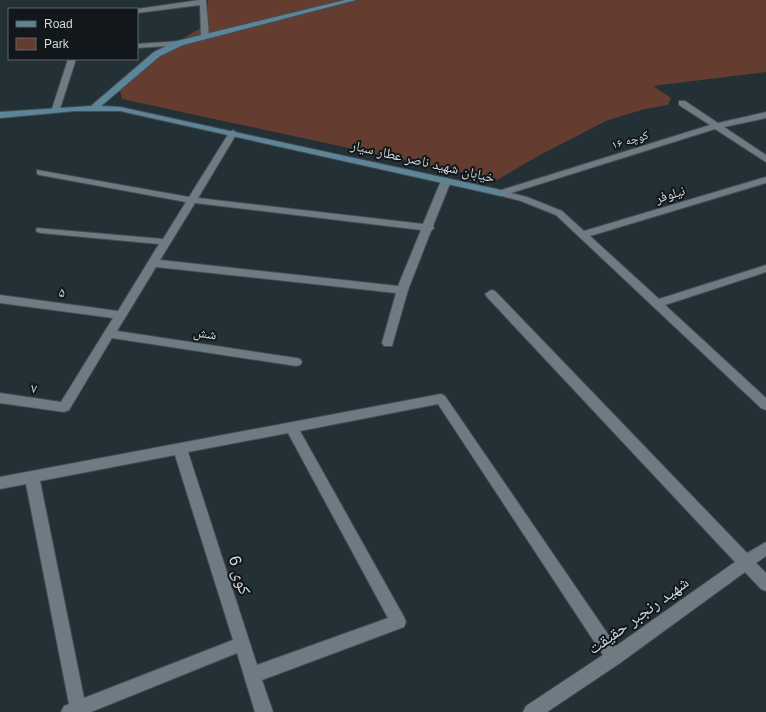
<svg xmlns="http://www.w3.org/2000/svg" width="766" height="712" font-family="Helvetica,'Noto Naskh Arabic',sans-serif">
	<rect width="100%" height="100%" fill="#233036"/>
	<path fill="#643d30" d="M208 0H766V72L653 86 671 98 668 105 645 109 608 120 540 155 497 180 122 99 120 90 181 40 207 24Z"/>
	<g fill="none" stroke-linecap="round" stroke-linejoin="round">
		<defs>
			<path id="street" d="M200 0H206L209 36 205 38 201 36 200 5 137 13V9Z
				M180 41H183V45L137 48V44Z
				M68 59H76L60 109 59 111H53L52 109Z
				M679 101H685L718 123 766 112V118L724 127 766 155V162L715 129 511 193 527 197 562 211 584 231 766 177V183L590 236 659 299 766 265V272L665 305 766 398V410L761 408 556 215 521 201 498 195 496 193 498 191 710 125 679 105Z
				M233 130 237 133 198 198 423 224 441 181 446 178 449 179 451 181 433 226 434 228 431 231 408 290 392 346H384L382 343 396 293 156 267 117 331 296 358 300 359 302 362 300 365 296 366 112 338 69 410 64 412 0 403V393L61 402 113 318 0 303V295L118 311 159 244 41 233 37 232 36 230 37 228 163 239 186 202 40 175 37 174V170L189 197 229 133ZM195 203 421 230 398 286 160 260Z
				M491 290 495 291 747 553 766 542V556L756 563 766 573V591L761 589 745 572 620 663 547 712H523L526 706 603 655 438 404 300 431 404 617 406 622 404 627 262 680 273 712H255L237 653 91 712H61L64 706 69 704 26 484 0 489V477L441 394 445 396 616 646 735 562 487 297 485 294ZM288 433 388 618 257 665 188 452ZM175 455 233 640 84 698 40 481Z"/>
			<path id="secondary" d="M345 0H356L183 45 160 56 101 106 120 107 501 190 504 191 506 193 504 195 501 196 120 111H75L0 118V112L91 106 154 52 177 41Z"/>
		</defs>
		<use href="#street" stroke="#434e53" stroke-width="2"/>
		<use href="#secondary" stroke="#434e53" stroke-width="2"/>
		<use href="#street" fill="#6e7b83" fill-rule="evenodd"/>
		<use href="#secondary" fill="#5e8597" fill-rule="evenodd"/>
	</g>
	<g text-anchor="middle" stroke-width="4" stroke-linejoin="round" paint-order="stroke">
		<g font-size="12" fill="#d2d9dd" stroke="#11171a">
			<text transform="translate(630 140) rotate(-17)" y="4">کوچه ۱۶</text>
		</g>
		<g font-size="14" fill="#d2d9dd" stroke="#11171a">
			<text transform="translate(423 161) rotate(13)" y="5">خیابان شهید ناصر عطار سیار</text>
			<text transform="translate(670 194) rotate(-17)" y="5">نیلوفر</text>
			<text transform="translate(62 292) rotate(7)" y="5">۵</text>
			<text transform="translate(205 333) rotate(8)" y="5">شش</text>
			<text transform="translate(34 388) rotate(8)" y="5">۷</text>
		</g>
		<g font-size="17" fill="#d2d9dd" stroke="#11171a">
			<text transform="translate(240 575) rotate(73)" y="6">کوی 6</text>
			<text transform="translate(638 615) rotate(-36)" y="6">شهید رنجبر حقیقت</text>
		</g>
	</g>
	<rect x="8" y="8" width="130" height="52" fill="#11171a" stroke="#5e6568"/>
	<rect x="16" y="21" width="20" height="6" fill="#5e8597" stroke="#5e6568"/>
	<text x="44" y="28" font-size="12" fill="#d2d9dd">Road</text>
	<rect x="16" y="38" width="20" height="12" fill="#643d30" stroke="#5e6568"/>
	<text x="44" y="48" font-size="12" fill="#d2d9dd">Park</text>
</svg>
